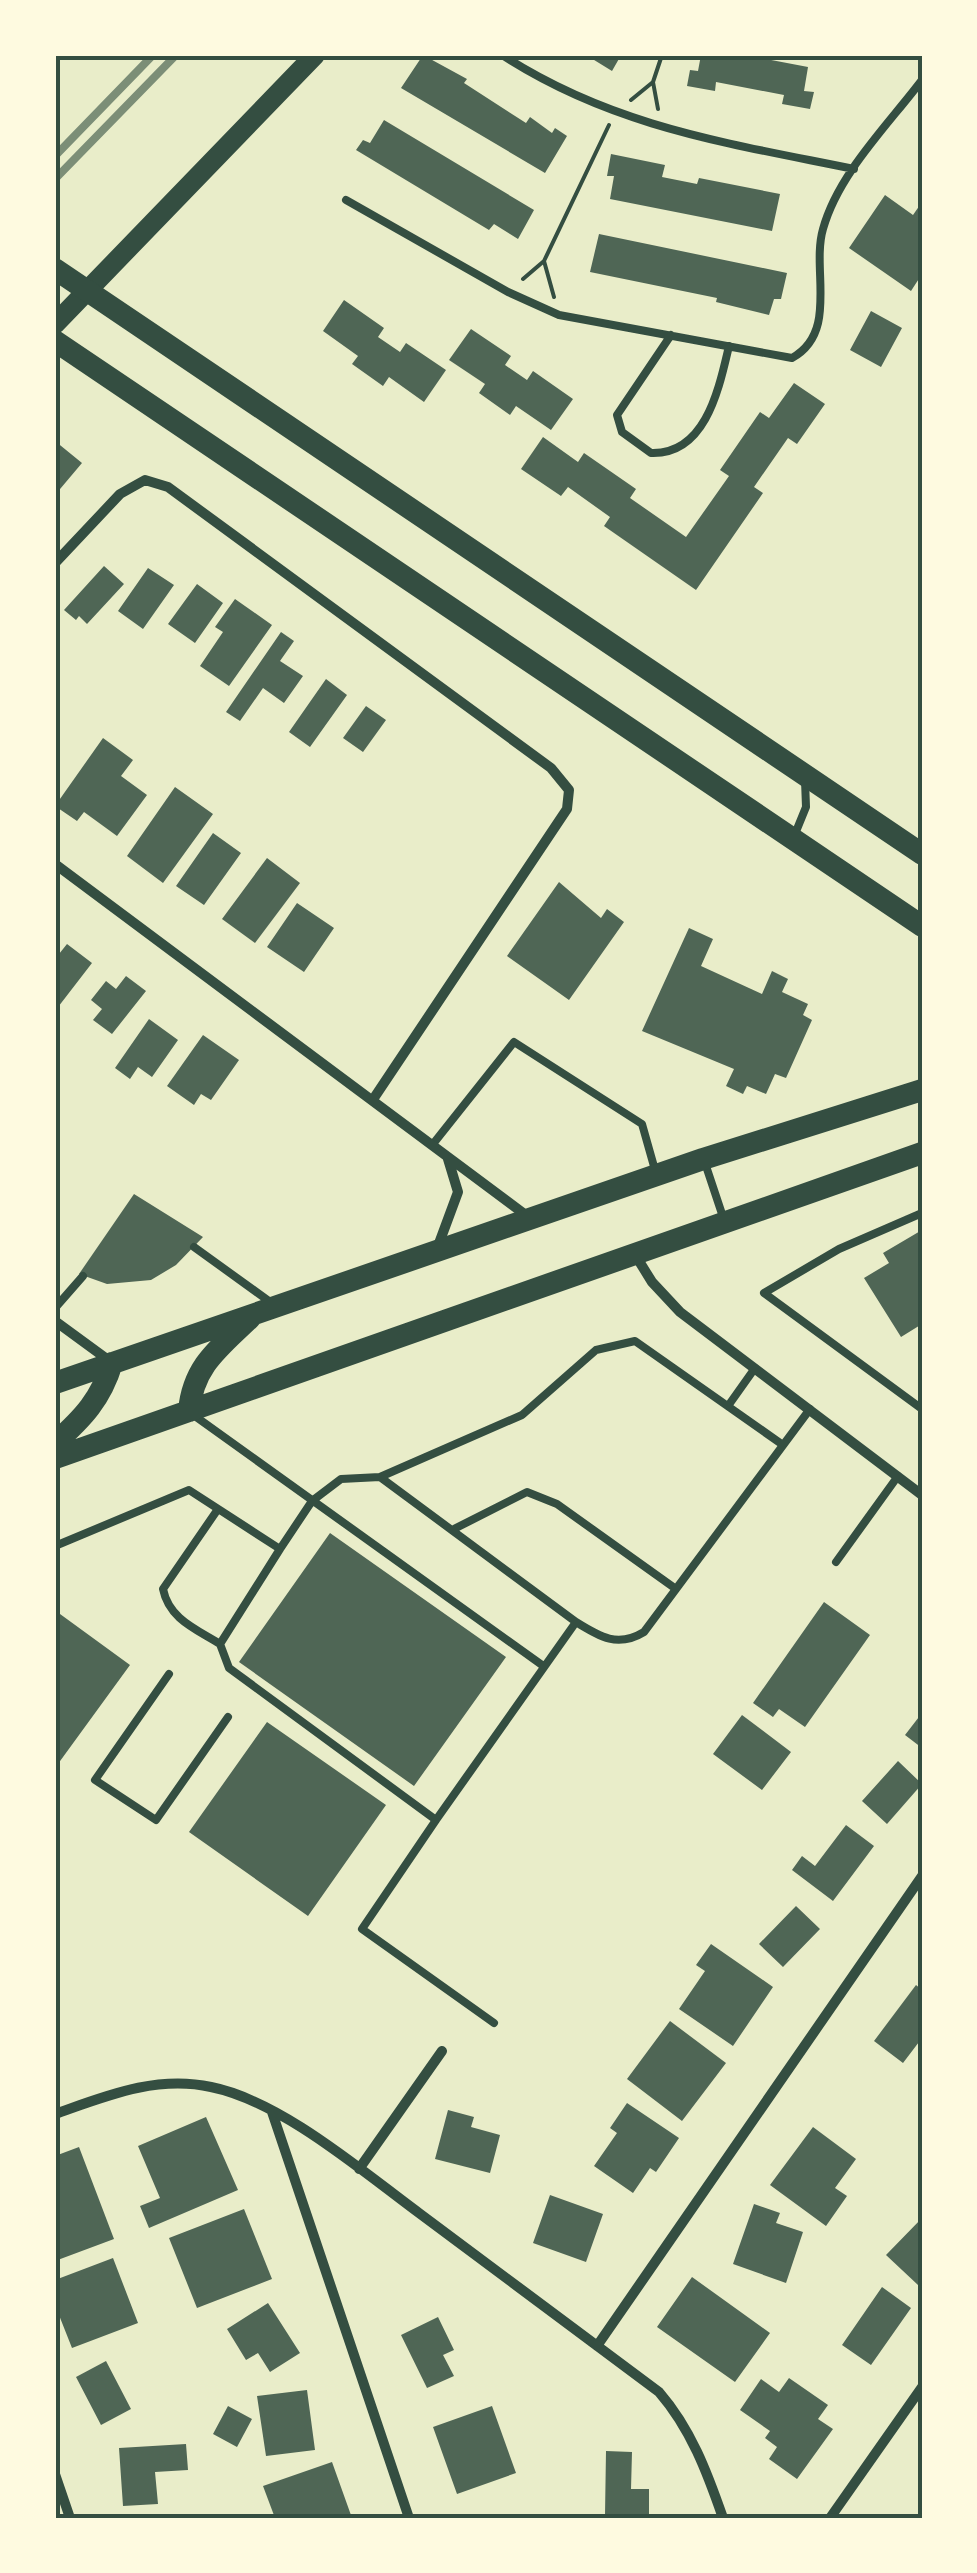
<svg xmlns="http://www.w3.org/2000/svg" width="977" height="2573" font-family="Signika,sans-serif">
	<rect width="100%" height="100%" fill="#e9edc9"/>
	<path fill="#4f6655" d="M423 55 467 79 464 83 526 123 530 117 552 133 555 128 567 136 545 173 401 88Z
		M586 55H617L620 57 612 71Z
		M701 55H745L808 67 804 91 814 92 810 109 782 104 784 95 716 82 715 91 687 86 690 70 698 71Z
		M384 120 534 210 518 239 494 224 489 230 356 150 363 140 370 143Z
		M611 154 665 165 662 177 697 184 699 178 780 194 772 231 610 199 614 176H607Z
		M885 195 913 215 922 202V274L911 291 849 248Z
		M599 234 787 273 781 299H774L769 315 716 302 717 298 590 272Z
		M344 300 384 328 378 337 400 352 406 343 446 370 424 402 389 377 383 386 352 364 358 356 323 331Z
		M871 311 902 328 881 367 850 350Z
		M471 329 511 356 505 365 527 380 533 371 573 399 551 430 516 406 510 415 479 393 485 384 449 360Z
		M794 383 825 404 797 444 788 438 754 487 763 493 696 590 604 526 610 517 568 487 561 496 521 469 543 437 578 462 584 453 636 489 630 498 686 537 729 476 720 470 760 412 769 418Z
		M55 441 82 463 55 495Z
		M104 566 124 584 87 624 79 616 76 620 64 610Z
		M148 568 174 585 143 629 118 611Z
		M197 584 223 603 195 643 168 624Z
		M235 599 272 625 229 686 200 666 223 632 215 627Z
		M281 632 294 641 280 661 303 676 284 703 263 688 240 721 226 712Z
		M326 679 347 695 310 747 289 732Z
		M366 706 386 720 363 752 343 738Z
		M103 738 133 760 121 776 147 795 117 836 84 812 77 821 55 806Z
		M175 787 213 814 163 883 127 856Z
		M213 833 241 853 204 905 176 886Z
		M267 858 300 883 255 943 222 919Z
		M559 882 601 918 607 909 624 922 569 1000 507 956Z
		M297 903 334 928 304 972 267 947Z
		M689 928 713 939 701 966 762 994 772 971 788 979 782 992 808 1004 803 1015 812 1020 786 1078 775 1074 766 1094 747 1086 743 1094 726 1086 734 1069 642 1031Z
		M67 944 92 963 55 1011V959Z
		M126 976 146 991 112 1034 93 1020 102 1009 91 1000 106 981 116 989Z
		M149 1019 178 1040 152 1077 138 1067 130 1079 115 1068Z
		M203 1035 239 1060 211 1100 201 1094 194 1105 167 1086Z
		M134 1194 203 1237 176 1265 151 1280 107 1284 79 1274Z
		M922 1230V1324L901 1337 864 1278 889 1263 883 1253Z
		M330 1533 506 1657 414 1786 239 1662Z
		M824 1602 870 1635 805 1727 779 1709 773 1717 753 1703Z
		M60 1614 130 1665 55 1768V1620Z
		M922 1713V1748L905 1735Z
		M742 1715 791 1752 762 1790 713 1754Z
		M267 1722 386 1805 308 1916 189 1832Z
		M898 1761 922 1784 887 1824 862 1801Z
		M846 1825 874 1846 833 1901 792 1870 802 1856 815 1866Z
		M796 1906 820 1929 783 1967 759 1944Z
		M711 1944 773 1987 733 2046 679 2009 705 1971 696 1965Z
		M916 1985 922 1990V2038L903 2063 874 2041Z
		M670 2021 726 2063 682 2121 627 2079Z
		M627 2103 679 2138 656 2172 650 2168 633 2193 594 2166 617 2133 610 2128Z
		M448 2110 474 2117 471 2127 500 2135 490 2173 435 2159Z
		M206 2117 238 2190 149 2228 140 2206 160 2198 138 2146Z
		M813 2127 856 2159 835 2188 847 2196 826 2226 770 2185Z
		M79 2147 114 2239 55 2261V2156Z
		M550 2195 603 2214 586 2262 533 2243Z
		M754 2204 780 2213 776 2223 803 2232 786 2283 733 2264Z
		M244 2209 272 2279 197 2308 169 2238Z
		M922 2218V2281L918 2285 886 2255Z
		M113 2258 138 2323 72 2348 55 2305V2280Z
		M692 2277 770 2333 735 2382 657 2327Z
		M882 2287 911 2308 871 2365 842 2345Z
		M268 2303 300 2353 270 2372 258 2353 246 2360 227 2329Z
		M438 2317 454 2350 443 2355 454 2376 427 2388 401 2335Z
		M106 2361 131 2409 101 2425 76 2377Z
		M789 2378 828 2405 818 2419 833 2429 797 2479 769 2459 777 2447 765 2438 770 2431 740 2410 761 2379 779 2392Z
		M307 2390 315 2450 266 2456 257 2396Z
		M228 2406 252 2419 237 2447 213 2434Z
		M492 2406 516 2473 457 2494 433 2427Z
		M186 2444 188 2470 155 2472 158 2504 123 2506 119 2448Z
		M606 2451 632 2452 631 2489H649V2516L605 2515Z
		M332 2462 352 2518H275L263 2486Z"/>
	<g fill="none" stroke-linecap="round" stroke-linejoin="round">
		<path stroke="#344e41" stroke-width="4" d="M653 82 662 55
			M631 100 653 82 658 109
			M544 261 609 125
			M523 279 544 261 554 297"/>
		<path stroke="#344e41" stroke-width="8" d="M502 55C613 127 727 143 854 169
			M346 200 508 292 559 315 792 358C839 332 811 270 823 229 838 174 888 125 922 80
			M671 335 617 415 622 432 651 453C706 455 719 388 729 346
			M795 834 806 807 805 780
			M433 1144 514 1042 642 1124 655 1170
			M705 1163 724 1220
			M922 1213 839 1249 764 1293 922 1409
			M194 1247 273 1304
			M55 1308 83 1276
			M728 1406 755 1368
			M192 1414 542 1665
			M380 1477 576 1622
			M218 1509 163 1589C169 1619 196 1629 220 1644L280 1549
			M452 1530 527 1492 557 1504 676 1589
			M55 1546 189 1490 280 1549 312 1501 341 1479 380 1477 522 1415 596 1350 635 1341 783 1445
			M836 1562 898 1476
			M220 1644 229 1668 436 1820 576 1622C600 1637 618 1648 644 1632L810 1409
			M169 1674 95 1780 156 1820 228 1717
			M436 1820 362 1929 494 2023"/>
		<path stroke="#344e41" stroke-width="10" d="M55 563 120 494 145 480 168 487 551 768 569 790 567 809 374 1098
			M55 864 531 1219
			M438 1246 458 1192 448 1159
			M634 1253 652 1282 680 1312 922 1495
			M55 1321 111 1362
			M272 2112 409 2518
			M55 2114C106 2096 156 2075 211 2087 281 2101 362 2171 419 2213 499 2273 579 2332 659 2392 691 2429 707 2472 723 2518
			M359 2169 442 2051
			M597 2346 922 1876
			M55 2474 70 2518
			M830 2518 922 2387"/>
		<path stroke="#344e41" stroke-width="20" d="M55 324 315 55"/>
		<path stroke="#344e41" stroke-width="22" d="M55 269 922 854
			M55 341 922 926
			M55 1383 703 1159 922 1090
			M189 1411C193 1366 219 1348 250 1318
			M55 1443C83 1418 101 1399 112 1363
			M55 1458 922 1153"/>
		<path stroke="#7c8e77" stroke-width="8" d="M55 156 153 55
			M55 179 176 55"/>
	</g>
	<rect width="977" height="2573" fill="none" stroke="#fefae0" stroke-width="115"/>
	<rect x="58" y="58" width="862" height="2458" fill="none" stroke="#344e41" stroke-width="4"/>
</svg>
